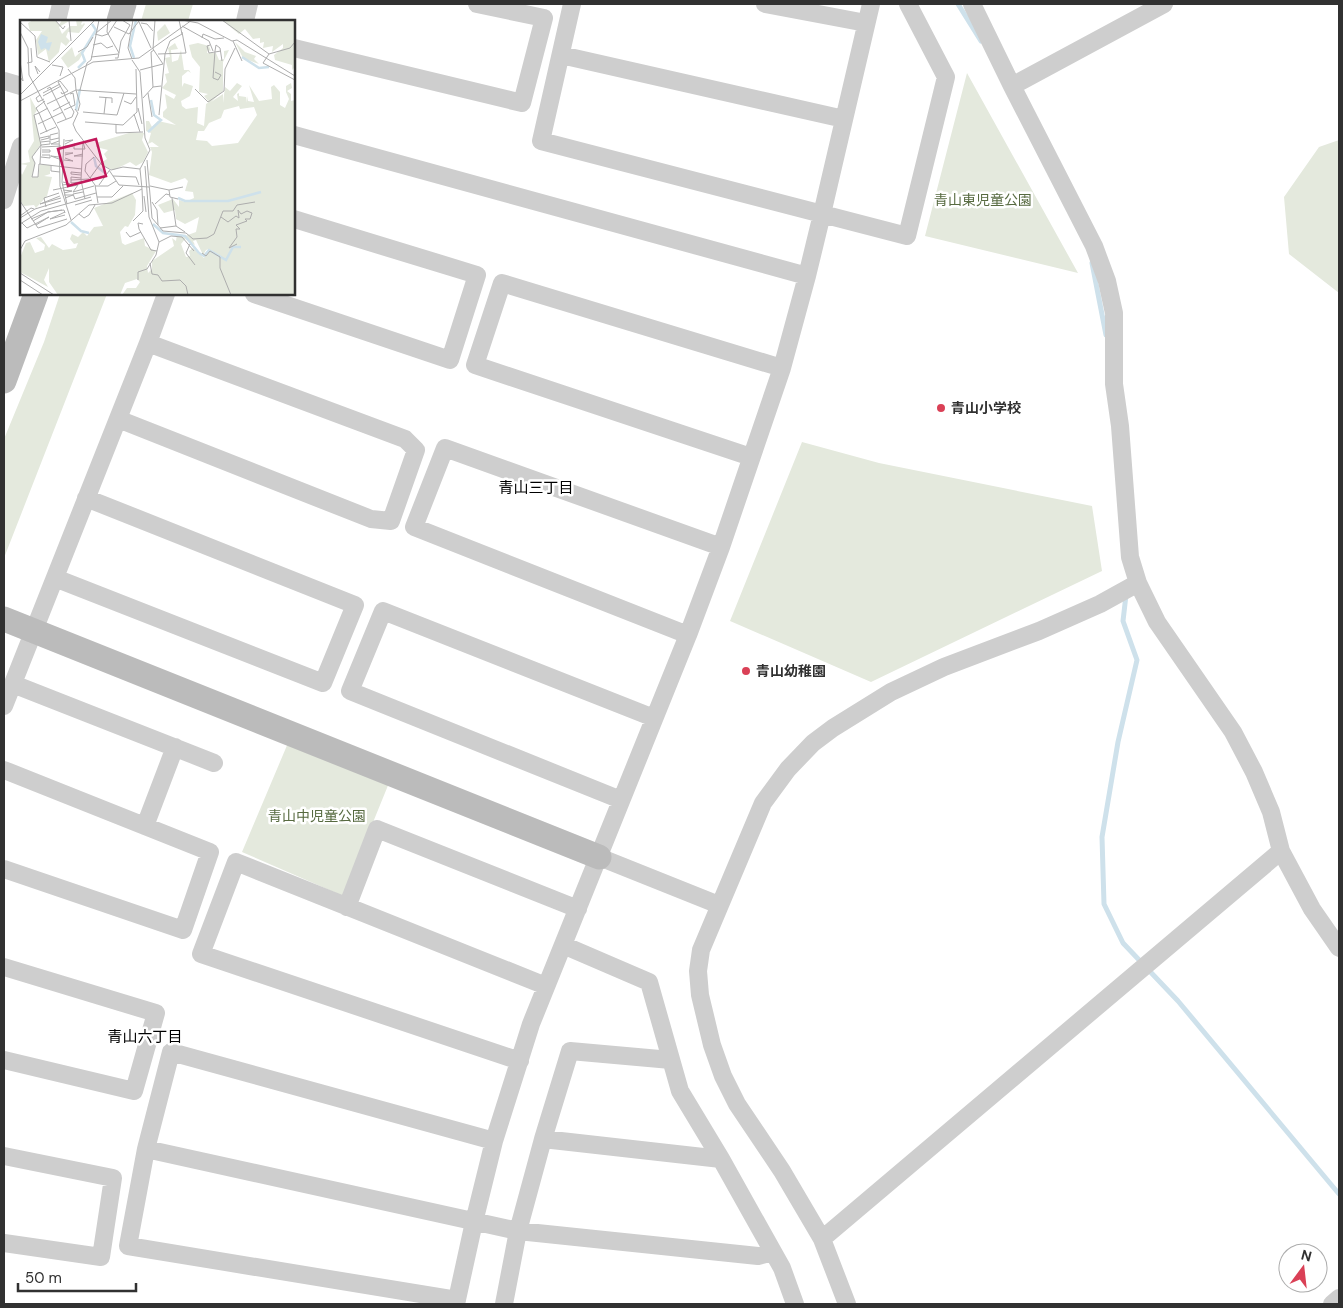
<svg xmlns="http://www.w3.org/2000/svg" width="1343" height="1308" font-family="'DM Sans','Noto Sans JP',sans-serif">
	<rect width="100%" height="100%" fill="#fff"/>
	<path fill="#e4e9dd" d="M146 4H193L188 21H141Z
		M967 73 1078 273 925 236Z
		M1339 140V293L1289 254 1284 197 1319 147Z
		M60 294H107L4 558V439L44 342Z
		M802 442 879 463 1092 506 1102 571 871 682 730 621Z
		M288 743 389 783 343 896 242 852Z"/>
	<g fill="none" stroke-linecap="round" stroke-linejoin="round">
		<path stroke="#cee1eb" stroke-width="5" d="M958 4 981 41
			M1092 263 1106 335
			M1126 595 1123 621 1137 660 1118 742 1102 837 1104 904 1123 943 1178 1001 1339 1194"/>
		<path stroke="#cecece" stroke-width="18" d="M572 4 541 141 907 236 946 77 908 4
			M765 4 866 23
			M972 4 1012 86 1094 246 1107 281 1114 313V384L1120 426 1130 557 1138 583 1157 622 1233 732 1254 772 1271 812 1281 851 1312 909 1339 948
			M57 21 61 4
			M245 21 249 4
			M294 48 522 103 544 18 477 4
			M561 55 844 119
			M4 81 21 86
			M1012 86 1164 4
			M294 135 807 276
			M4 200 21 146
			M254 294 450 360 477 275 294 219
			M118 419 371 519 391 521 416 450 405 439 148 343
			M751 457 475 365 502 283 782 368
			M55 578 323 683 355 605 86 498
			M688 635 414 527 445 448 721 547
			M13 684 214 763
			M4 706 148 343 166 294
			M4 770 210 852 183 930 4 869
			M621 800 350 691 383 611 654 718
			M145 826 175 747
			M599 857 719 905
			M347 907 377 829 578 909
			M563 945 649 982 680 1091 721 1159 782 1268 795 1304
			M4 967 156 1013 134 1091 4 1060
			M520 1061 201 954 236 862 546 986
			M543 1139 721 1159
			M146 1149 518 1231 758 1256 773 1252
			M4 1156 113 1178 101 1257 4 1243
			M822 1239 1281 851
			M457 1300 128 1246 146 1149 171 1052 494 1141
			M456 1304 474 1222 494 1141 531 1024 688 635 721 547 782 368 807 276 822 214 871 4
			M504 1304 518 1231 543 1139 570 1051 671 1060
			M847 1304 822 1239 782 1171 737 1104 723 1076 712 1045 700 995 698 971 701 950 763 803 788 769 813 743 833 728 891 692 944 667 1039 631 1100 604 1138 583
			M1332 1304 1339 1298"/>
		<path stroke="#bbb" stroke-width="25" d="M119 21 124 4
			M4 381 36 294
			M4 619 599 857"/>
	</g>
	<g fill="#da4056" stroke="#fff" stroke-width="2">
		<circle cx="941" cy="408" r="5"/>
		<circle cx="746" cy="671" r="5"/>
	</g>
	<g text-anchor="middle" stroke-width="5" stroke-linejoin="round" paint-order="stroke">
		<g font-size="14" fill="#576a40" stroke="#fff">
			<text x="983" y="205">青山東児童公園</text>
			<text x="317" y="821">青山中児童公園</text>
		</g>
		<g font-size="14" font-weight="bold" fill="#313131" stroke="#fff" text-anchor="start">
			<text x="951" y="413">青山小学校</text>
			<text x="756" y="676">青山幼稚園</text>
		</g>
		<g font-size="15" fill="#000" stroke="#fff">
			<text x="536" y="493">青山三丁目</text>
			<text x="145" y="1042">青山六丁目</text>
		</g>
	</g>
	<g transform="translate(20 20)">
		<rect width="275" height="275" fill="#fff"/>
		<path d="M13 0H35L39 5 42 0H51L39 7 42 14 50 6H57L56 0H63L61 4 62 5 64 3 65 4 59 13 48 12 46 17 50 21 46 26 41 22 39 32 29 42 26 29 18 35 16 20 22 11H10L8 3ZM202 0H275V47L272 50V45L255 40 254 35 263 28V24L252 32 253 26 243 28 244 22 240 23V18L233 19 225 9 219 14ZM145 4 150 13 138 21 137 12ZM213 22 203 42V71L191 82 203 74V83L205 67 210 71 217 63 222 66 213 77 218 81 217 74 219 73V76L226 77V83L227 76 228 81 234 82 229 65 239 81 252 79 251 67 254 65 260 72V85L265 88 269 79 266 72V66L271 63 272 68 267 71 271 74V81L275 80V275H102L107 268H116L120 262 117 259 105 263 100 275H38L29 262V248L24 260 28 267 0 252V238L6 223 10 222 15 233 24 230 25 225 16 218 21 217 29 228 32 224 43 230 56 228 58 223 54 224 50 219 52 214 58 217 63 212 67 216 74 207 83 206 74 188 112 173 116 180 115 195 108 207 105 206 100 212 102 223 105 225 124 218 125 226 136 231 127 246 128 253 132 249V241L154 226 152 218 156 221 157 214 165 216 176 212 179 197 165 204 156 199 155 190 144 193 138 185 153 179 159 187V180L165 182 174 178 173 172 165 171 168 161 165 158 151 163 129 155 132 132 130 127H139L132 122 128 124 131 113 126 111V101H129L132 107 138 101 156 105 143 97V92L147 88 145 74 154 79 156 75 142 68 147 62 145 54 149 53 145 38 150 37 148 28 155 23 158 29 151 30 152 42 158 40 161 30 164 50H169L171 53 168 51 162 56V67L164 63 173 66 170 76 161 81 162 86 166 89 178 87 177 103 184 106 186 84 189 82 184 76 188 74 179 72 180 47 172 37 169 25 178 23 189 26 191 31 188 30 187 33H196L199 40 204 39V31L209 30ZM219 86 220 89 234 87 237 95 218 123 192 126 187 121 176 120 178 111H184L189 103 201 98 204 90ZM165 219 175 225 173 221 176 220 183 235 186 230 189 229 201 236 188 231 184 238 173 228 169 231 170 236 166 237 161 224ZM215 22 225 32 236 36 234 39 239 44 223 38ZM52 27 55 37 66 27 59 40 48 48 41 38ZM10 77 17 90 14 95 21 124 12 137 15 143 12 157H18L20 145H30V154L24 156 32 157 27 176 16 188 14 185 4 186 0 180V151L2 155 7 145 0 144 10 142 8 131 14 121ZM109 113H124L122 120 128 132 123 142 116 146 110 142 94 150 85 147 82 142 87 139 84 134 88 130 76 127V123Z" fill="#e4e9dd" fill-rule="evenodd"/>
		<path d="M21 14 28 17 26 23 32 22 29 31 25 28 21 30 18 22Z" fill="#cee1eb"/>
		<path fill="none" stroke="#cee1eb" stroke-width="2.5" d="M222 37 239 48 249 47M114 38 110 26 116 0M58 48 65 41 62 33 76 10 72 4M56 90 60 69M128 112 141 100 134 95 131 80M74 137 76 146 85 153M158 178 165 181H208L241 172M51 202 61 211 69 213M133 204 143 213 165 216 179 233M179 233 184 236 189 230 206 240 213 227H221"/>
		<path fill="none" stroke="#adadad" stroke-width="1" d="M35 0 43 9 45 6M49 0 51 21M88 0 87 12 99 33M135 0 133 29 143 44M162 0 178 3 212 21 217 20 275 56M202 0 249 34M0 2 15 16 17 37 30 42M119 2 131 28M121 3 127 4 133 11M162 6 189 21 193 31M94 7 109 14 119 1M0 12 8 28 9 55 39 110 40 166 51 200M76 13 92 0M75 14 82 16 88 14 97 0M182 18 183 14 195 19 204 18M213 21 222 41M275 22 270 28 249 34 243 43 275 60M73 25 81 23 87 28 93 26M190 25 187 26 189 33 201 31M195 31 196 25 200 28 202 41M58 32 67 27 73 17M138 34 166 33 162 12M71 37 98 34M95 38H98L101 21 110 5 102 0M112 39 108 28 113 0M0 41 3 61 0 57M7 43 12 42 11 28M32 45 43 47 40 56M48 49 55 58 56 70M120 50 143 44M195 52 201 55 198 60 193 58 195 31M18 54 15 46 20 52M133 67 131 32 134 30M27 69 30 67 46 99M175 69 188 82 204 71 205 49 215 28M56 70 60 84 58 91M60 70 67 43 71 40 79 0M23 73 40 64M128 73 132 97M0 75 75 0M20 75 16 78 18 82 24 79M23 76 41 66M79 77 92 78V83M123 78 133 67 141 66M0 81 73 42 119 38 172 0M104 81 111 84 116 77M27 84 56 70 116 74M118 88 122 104M55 89 58 93 53 104 56 111 82 145 91 150 103 147 120 149M44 90 55 85 53 73 50 74M33 91 50 82M63 92 97 95 104 73M84 94 86 77M114 94 120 112M139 95 145 34 150 21 162 14 159 0M65 102 103 105 117 92 116 49M37 103 52 97 54 92 51 87 45 76V75L43 71 38 62 40 61 48 71 42 74 41 72M18 104 43 92M96 104V113L123 112M27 112 19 93 28 88M38 113 30 115V120L39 118M20 114 36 107M20 118 29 116V118L21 120M44 119 42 162 47 184M39 121 31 124H39M45 121 53 120 45 124M63 122 61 160 65 179M63 123 54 124V129H65L63 122M45 126H53L45 128M22 127 41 126M22 132H30V130H22M45 135 53 133H45M63 136H54L63 134M21 137 30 138V135H22M74 137 66 144 65 151 75 165 78 183M39 139 31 136 39 137M44 140 53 141 45 138M127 140 132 198 143 211 166 213 173 219 187 218 194 214 203 191H213L217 185 235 182M19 144 18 157H12L15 143 12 137 21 125 14 95 19 93 16 88 25 81M19 144 62 149M20 144 21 125 30 124V121L21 122M31 145V151L40 152M89 150 99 165 129 167M61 155 51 154V152L61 153M93 156 116 157 119 165M61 158 51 157V163L61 162M70 158 81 143M51 160 69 159M42 165 50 164 43 162M58 165 53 172 74 166M79 165 89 151M75 166H88L96 161M130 166 149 170 163 167M33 170 58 165M43 170 52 171 44 173M149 170 150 177 158 179M63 172 53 174 55 179 76 173M44 175H53L45 178M124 176 126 192M77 177H92L103 166M152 178 156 206 165 212M0 181 18 208 47 199M132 182 137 190 138 205M20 184 40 176M20 184 41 178M135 184 146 174 150 175M55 185 72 180M26 187 24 178 39 173M42 190 28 192 44 190 45 193M45 192 30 199 45 195M59 194 64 198 69 195 75 185M0 196 11 188 14 189M201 197 208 202 216 196 219 198 218 190 221 194 227 191 232 193 230 199H225L227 201 216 205 220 209H216L217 217 209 228 217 224M0 198 15 189 41 181M11 199 28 192 13 201M113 201 123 191 122 169M2 203 7 208 29 197 16 205M0 204 21 191 71 177M123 204 118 203 119 209 131 230 137 231M140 208 156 206M106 212 110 217 121 212M139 222 151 216 162 217 174 231M170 224 166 233 175 245M0 230 5 221 46 205 69 185 92 183 122 169 120 149 130 130 125 118 120 52 112 40M182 233 186 236 190 231 200 237V248L211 275M130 243 132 254 138 255 142 261 160 260 166 266 168 275M0 253 34 275M0 260 23 275M118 260V252L127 249 136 235 139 222 129 197 125 146"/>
		<path fill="#c2185b" fill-opacity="0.15" stroke="#c2185b" stroke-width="2.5" d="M76 119 86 156 48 166 38 129Z"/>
		<rect width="275" height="275" fill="none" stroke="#313131" stroke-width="2.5"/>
	</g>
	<rect width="1343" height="1308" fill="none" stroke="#313131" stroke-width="10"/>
	<g transform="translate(1303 1268) rotate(15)"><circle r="24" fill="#ffffff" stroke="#adadad"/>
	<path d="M0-4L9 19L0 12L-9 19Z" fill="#da4056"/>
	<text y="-8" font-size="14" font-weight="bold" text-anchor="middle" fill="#313131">N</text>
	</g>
	<path d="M18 1283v8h118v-8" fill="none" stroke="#313131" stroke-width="2.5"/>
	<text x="25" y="1283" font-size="15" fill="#313131" stroke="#ffffff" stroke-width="4" paint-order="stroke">50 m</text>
</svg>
